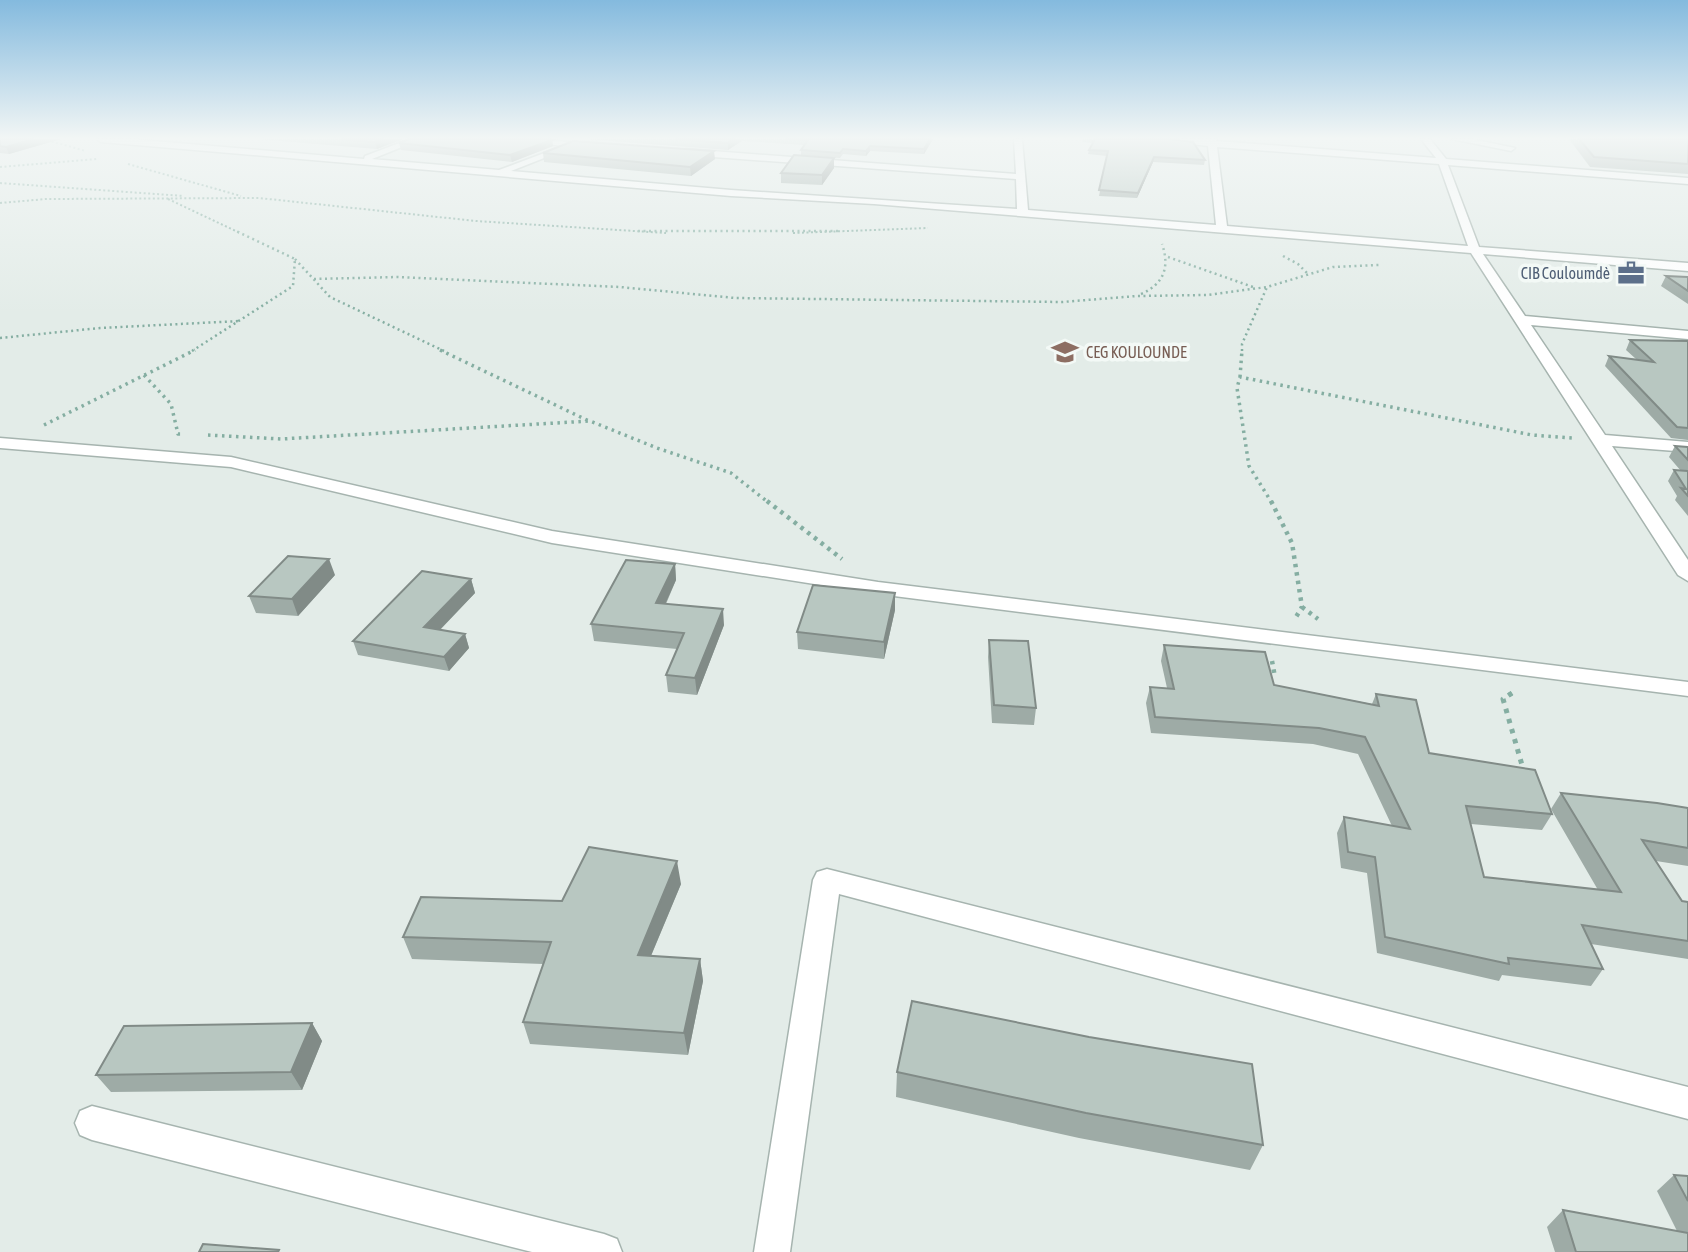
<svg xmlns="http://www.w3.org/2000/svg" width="1688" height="1252" font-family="'Asap Condensed',sans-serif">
	<rect width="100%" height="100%" fill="#e3ece8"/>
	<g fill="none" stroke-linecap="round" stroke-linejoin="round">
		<defs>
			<path id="minor" d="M97 139H131L364 159 365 156 410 139H422L372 159 499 170 563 146 511 139H544L598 146 594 149 572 147 511 171 731 190 1017 209 1016 179 686 155 682 152 686 149 1016 174 1014 139H1022L1028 210 1216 225 1208 146 1151 139H1216L1217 141 1436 158 1421 139H1430L1446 159 1688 178V184L1448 165 1479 247 1688 263V271L1483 254 1525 316 1688 331V339L1531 325 1605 435 1688 442V452L1612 446 1688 560V581L1678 575 1471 253 874 204 731 196 101 142ZM1217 147 1439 164 1468 246 1227 226Z
				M1452 139H1472L1515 148 1511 151Z
				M0 438 231 457 552 531 878 582 1688 682V696L878 594 552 543 231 467 0 448Z
				M827 869 1688 1087V1119L839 894 790 1252H754L813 880 817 872Z
				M92 1106 604 1234 617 1239 622 1252H532L92 1140 80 1135 75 1123 80 1111Z"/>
		</defs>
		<use href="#minor" stroke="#a6b4af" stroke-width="3"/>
		<path stroke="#85aea2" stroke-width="2" stroke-dasharray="2 2.5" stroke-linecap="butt" d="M43 139 86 151
			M128 164 241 196
			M0 167 97 159
			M0 183 184 196
			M168 199 240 233
			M0 203 46 199 259 198 476 221 666 233
			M793 233 928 228"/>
		<path stroke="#85aea2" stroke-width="2.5" stroke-dasharray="2 3.5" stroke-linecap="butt" d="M638 231H841
			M1283 256 1298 264 1308 274
			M1168 257 1253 287
			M295 259 330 297 444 351
			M314 279 397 277 620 287 735 298 1062 302 1137 296 1207 295 1267 287 1333 267 1379 265
			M1141 294C1164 284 1170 267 1162 244
			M0 338 100 328 240 321
			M192 351 293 286 295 259 236 231
			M1242 351V344L1267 287"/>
		<path stroke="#85aea2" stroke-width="3.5" stroke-dasharray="2.5 4.5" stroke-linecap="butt" d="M440 350 589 421
			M144 375 171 404 178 434H181
			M1240 377 1242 350
			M44 425 195 350
			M208 435 281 439 590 421 657 448 731 473 769 503
			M1272 503 1249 466 1237 388 1240 377 1532 435 1572 438"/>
		<path stroke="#85aea2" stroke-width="4.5" stroke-dasharray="3.5 5" stroke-linecap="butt" d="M767 501 842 559
			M1271 501 1292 543 1302 607 1296 617
			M1302 607 1318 619
			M1272 661 1275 677
			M1509 695 1514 692"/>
		<path stroke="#85aea2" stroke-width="5" stroke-dasharray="4.5 6" stroke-linecap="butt" d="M1512 693 1503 699 1524 772"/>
		<use href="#minor" fill="#fff" fill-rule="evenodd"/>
	</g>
	<path fill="#9eaba6" d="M0 139H61L9 154 0 153Z
		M256 139H403L377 149Z
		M584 139H933L924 154 870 151 866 156 843 154 840 158 801 155V150L805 145 743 141V140L728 150Z
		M1083 139H1169L1205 160 1204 165 1153 162 1137 198 1099 196 1107 156 1088 154 1089 150 1093 143 1082 142Z
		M1569 139H1688V174L1590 167Z
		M552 140 553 146 512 162 401 150 399 143Z
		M543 153 715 159 691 176 544 162Z
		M834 158V168L822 185 781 183V173Z
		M1666 276 1688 277V304L1661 286Z
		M1630 340 1688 341V440L1671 438 1605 366 1609 356 1636 359 1626 350Z
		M1675 446 1688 447V516L1675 500 1677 496 1668 481 1674 470 1681 471 1669 457Z
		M675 564 676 580 666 604 724 625 697 695 668 692 666 675 677 649 594 641 591 624Z
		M335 575 298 616 256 613 249 596Z
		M471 579 475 593 440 630 465 634 469 648 449 671 358 655 353 641Z
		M895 610 884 659 798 649 797 632Z
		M989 640 1036 708 1034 725 992 723 988 657Z
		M1164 645 1274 685 1372 704 1376 694 1429 753 1552 814 1542 830 1471 824 1484 877 1598 890 1551 809 1561 793 1688 808V866L1656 861 1682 901 1688 902V959L1591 944 1603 969 1591 986 1502 975 1499 981 1377 953 1367 873 1341 868 1337 833 1344 817 1392 826 1358 754 1313 744 1151 733 1146 703 1150 687 1167 688 1161 661Z
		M681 884 651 956 700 959 703 981 688 1055 530 1044 523 1022 543 964 412 959 403 937 562 901Z
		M312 1023 322 1041 302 1090 111 1092 96 1075Z
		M897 1072 1263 1145 1250 1170 1079 1138 896 1097Z
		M1674 1175 1688 1176V1252H1555L1547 1227 1563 1210 1677 1231 1657 1191Z"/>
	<path fill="#818b87" d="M34 139H61L9 154 6 147Z
		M383 139H403L377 149 375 142Z
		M733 139 743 140 728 150V143Z
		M930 139H933L924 154V149Z
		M552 140 553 146 512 162 510 155Z
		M870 146V151L866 156V151Z
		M714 151 715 159 691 176 690 167Z
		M1154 157 1153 162 1137 198 1138 193Z
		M834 158V168L822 185V175Z
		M329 559 335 575 298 616 292 599Z
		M675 564 676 580 658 620 656 603Z
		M471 579 475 593 429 641 424 627Z
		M895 593V610L884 659V642Z
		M723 609 724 625 697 695 695 678Z
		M465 634 469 648 449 671 444 657Z
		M677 861 681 884 642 977 638 955Z
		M700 959 703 981 688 1055 684 1033Z
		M312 1023 322 1041 302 1090 291 1072Z"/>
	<path fill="#b8c7c1" stroke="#818b87" stroke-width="2" d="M0 139H34L6 147 0 146Z
		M341 139H383L375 142Z
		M410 139H547L552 140 510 155 399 143Z
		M675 139H733L728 143Z
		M785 139H930L924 149 870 146 866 151 843 149 840 153 801 150 808 140Z
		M1095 139H1169L1193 142 1205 160 1154 157 1138 193 1099 190 1108 151 1089 150Z
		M1579 139H1688V164L1594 157Z
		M573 141 714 151 690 167 543 153Z
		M794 155 834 158 822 175 781 173Z
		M1666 276 1688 277V291Z
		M1630 340 1688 341V428L1677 427 1609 356 1654 362Z
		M1675 446 1688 447V460Z
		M1674 470 1688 471V496L1681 488 1686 489Z
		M288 556 329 559 292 599 249 596Z
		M626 560 675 564 656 603 723 609 695 678 666 675 684 633 591 624Z
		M422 571 471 579 424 627 465 634 444 657 353 641Z
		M813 585 895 593 884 642 797 632Z
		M989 640 1028 641 1036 708 994 705Z
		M1164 645 1265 652 1274 685 1379 706 1376 694 1416 700 1429 753 1535 770 1552 814 1466 806 1484 877 1621 892 1561 793 1657 803 1688 808V848L1642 840 1682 901 1688 902V941L1582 925 1603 969 1508 958 1509 964 1385 937 1375 857 1348 852 1344 817 1410 829 1365 737 1319 728 1155 717 1150 687 1174 689Z
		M589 847 677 861 638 955 700 959 684 1033 523 1022 551 942 403 937 421 897 562 901Z
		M912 1001 1089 1037 1252 1064 1263 1145 1086 1113 897 1072Z
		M312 1023 291 1072 96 1075 124 1026Z
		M1674 1175 1688 1176V1201Z
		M1563 1210 1688 1233V1252H1576Z
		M203 1244 279 1250 278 1252H199Z"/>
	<linearGradient id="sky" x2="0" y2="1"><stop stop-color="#84bade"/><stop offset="0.44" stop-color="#f2f6f5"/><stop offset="1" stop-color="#f2f6f5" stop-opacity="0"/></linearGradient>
	<rect width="1688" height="314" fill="url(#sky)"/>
	<defs>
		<symbol id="office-bare" viewBox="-9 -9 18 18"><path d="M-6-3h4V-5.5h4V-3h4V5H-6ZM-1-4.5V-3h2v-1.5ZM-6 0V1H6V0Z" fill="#5c6f8a" stroke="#f3f9f6" stroke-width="2.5" paint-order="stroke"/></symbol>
		<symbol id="school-bare" viewBox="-9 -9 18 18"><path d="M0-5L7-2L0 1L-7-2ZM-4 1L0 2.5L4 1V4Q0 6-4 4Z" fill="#8d6e63" stroke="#f3f9f6" stroke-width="2.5" paint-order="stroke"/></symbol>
	</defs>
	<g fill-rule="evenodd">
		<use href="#office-bare" x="1612" y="254" width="38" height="38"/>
		<use href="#school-bare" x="1046" y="333" width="38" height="38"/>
	</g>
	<g text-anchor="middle" stroke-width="7" stroke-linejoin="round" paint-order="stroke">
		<g font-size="16" fill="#4e5e75" stroke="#f3f9f6" text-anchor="end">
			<text x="1610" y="279">CIB Couloumdè</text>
		</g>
		<g font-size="16" fill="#785e54" stroke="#f3f9f6" text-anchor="start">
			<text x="1086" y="358">CEG KOULOUNDE</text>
		</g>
	</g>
</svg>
